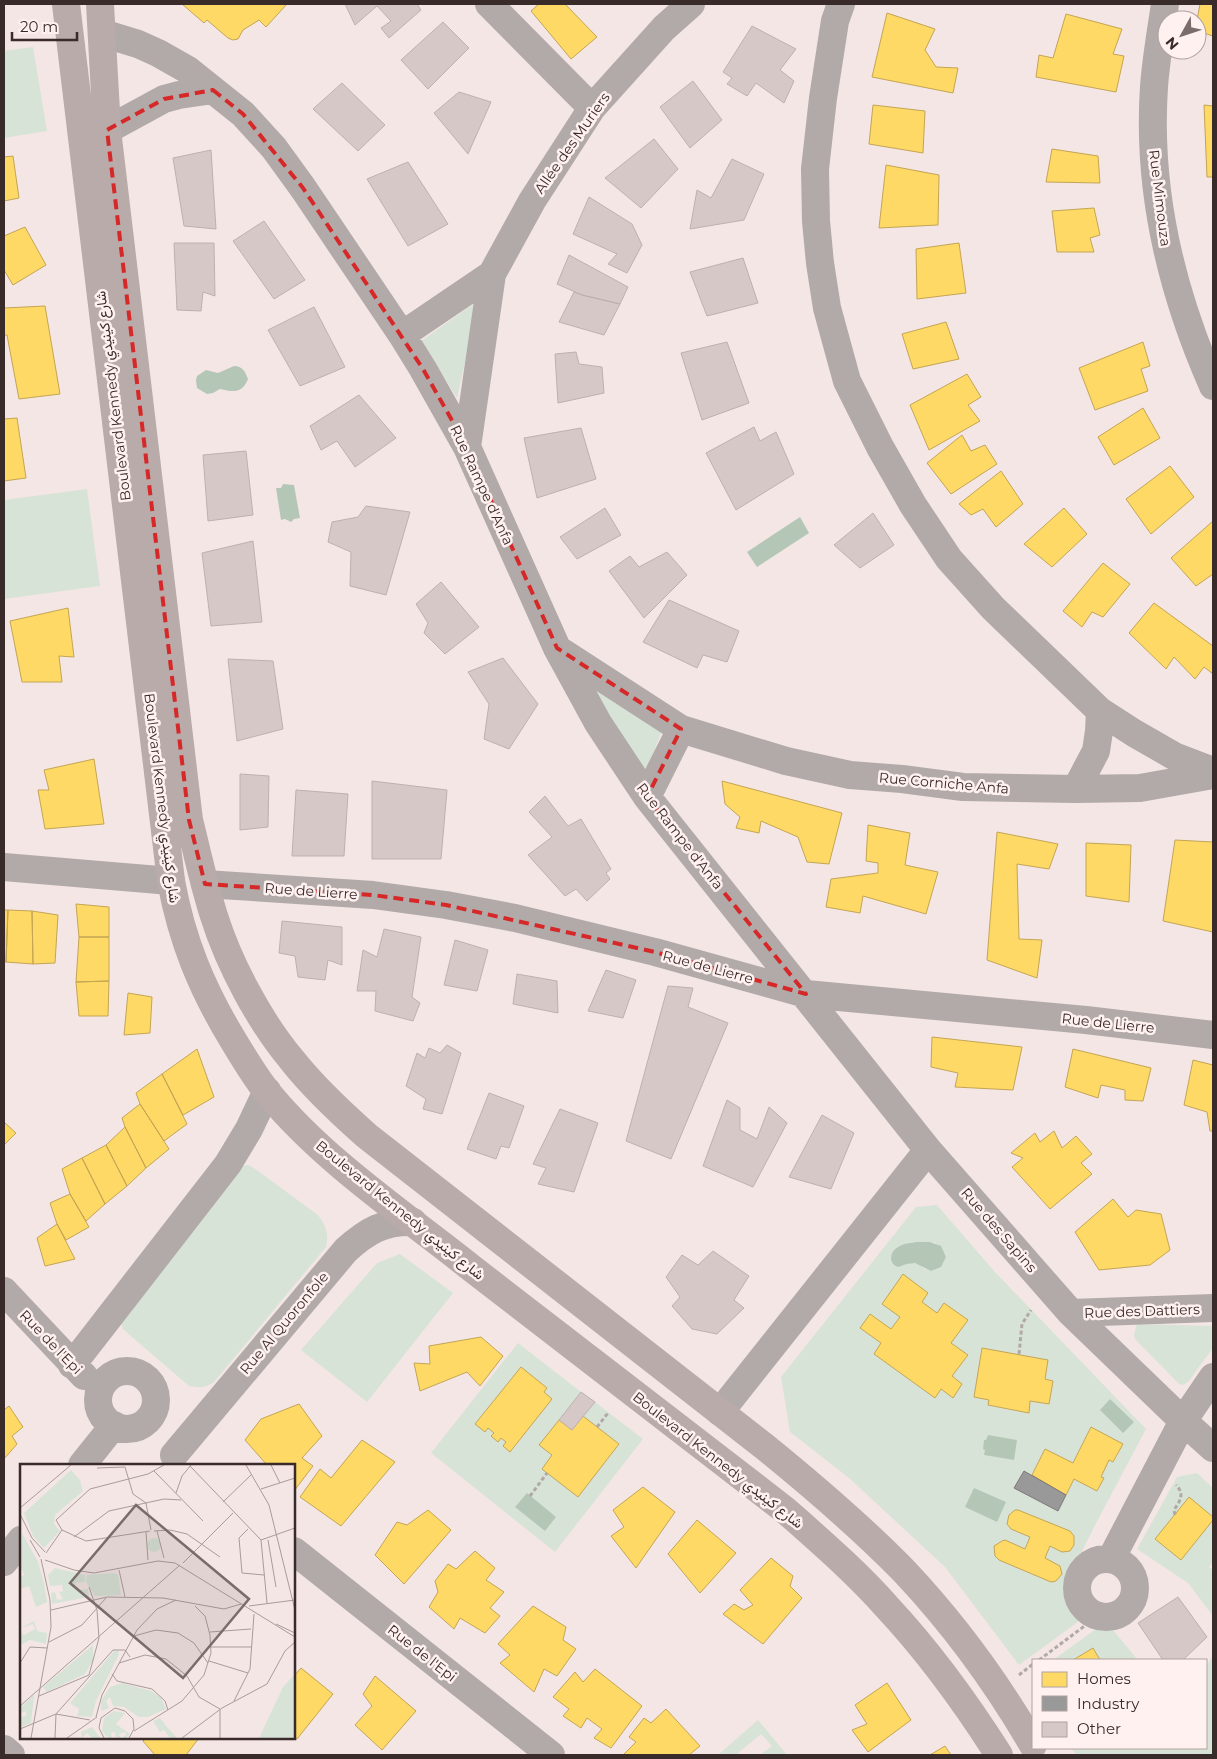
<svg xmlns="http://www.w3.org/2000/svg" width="1217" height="1759" font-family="Montserrat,Vazirmatn,sans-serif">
	<rect width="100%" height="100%" fill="#f4e6e4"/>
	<path fill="#d8e3d7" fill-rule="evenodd" d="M33 47 47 131 4 138V51Z
		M479 300 457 398 421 341Z
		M87 489 100 586 4 599V500Z
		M581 674 662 730 645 775Z
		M248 1165 254 1168 318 1215C326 1225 329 1234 326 1247L214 1382C205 1388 199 1388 189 1386L132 1337 123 1329 121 1323 242 1166Z
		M937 1205 995 1272 1146 1429 1093 1529 1064 1589 1068 1605 1082 1619 1019 1665 945 1567 849 1478 790 1432 781 1377 916 1207ZM917 1242H930L936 1243 926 1270C919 1262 911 1261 902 1266L891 1257C895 1245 906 1244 917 1242ZM903 1275 928 1293 922 1302 937 1313 944 1303 968 1320 951 1343 967 1355 952 1376 962 1384 953 1397 941 1389 934 1397 874 1354 881 1343 861 1328 871 1314 891 1329 900 1317 882 1304ZM982 1349 1048 1360 1045 1379 1053 1381 1049 1404 1030 1401 1028 1413 988 1405 989 1400 974 1397ZM1091 1428 1123 1444 1114 1462 1109 1460 1101 1477 1104 1478 1098 1491 1074 1479 1058 1511 1014 1488 1024 1471 1032 1475 1045 1450 1073 1463ZM1015 1510 1070 1531 1074 1536V1545L1070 1551 1062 1552 1050 1546 1045 1558 1060 1566 1062 1574 1056 1581 1051 1582 999 1560 995 1556 994 1546 999 1542 1005 1540 1025 1549 1030 1537 1011 1529 1007 1524 1009 1515Z
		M400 1254 453 1293 367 1402 301 1350 377 1263Z
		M1137 1324 1213 1326V1348L1188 1382 1183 1385 1179 1384 1135 1339 1134 1334Z
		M518 1343 581 1392 539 1445 552 1455 578 1496 619 1445 583 1416 595 1402 643 1439 555 1552 431 1453ZM521 1367 547 1388 544 1392 552 1399 511 1452 503 1446 506 1442 501 1438 497 1441 491 1437 494 1433 488 1428Z
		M1197 1473 1213 1488V1517L1189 1498 1155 1539 1181 1560 1213 1520V1562L1209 1567 1213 1570V1616L1188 1583 1137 1549 1177 1477Z
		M1096 1629 1113 1630 1138 1660H1100L1093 1648 1073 1660H1053Z
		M1213 1655V1755H1076L1071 1748H1206V1667Z
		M758 1720 787 1755H760L772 1746 761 1734 738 1753 739 1755H718Z"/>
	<path fill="#b4c7b7" d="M234 366C242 366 245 371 248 379 242 394 233 392 220 389L213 393 207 394 197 388 196 380 197 376 206 370 218 373Z
		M283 484 294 485 300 518 294 519 291 522 285 519 281 520 276 488H281Z
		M800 517 809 533 757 567 747 552Z
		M917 1242H930L941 1246 946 1257 941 1267 931 1271 915 1263 907 1264 898 1267C887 1263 890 1250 900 1246 905 1243 911 1243 917 1242Z
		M1110 1399 1134 1422 1123 1433 1100 1410Z
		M988 1435 1017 1440 1014 1460 984 1455 985 1450 983 1449 984 1440H986Z
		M974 1488 1006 1502 997 1522 965 1507Z
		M527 1493 556 1517 545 1531 515 1507Z"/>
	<path fill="#ffd966" stroke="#c3a554" d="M182 4H287L266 27 259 20 243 30 238 39 233 40 228 38 207 20 204 23Z
		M539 4H565L597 37 571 59 531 11Z
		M1200 4H1213V36L1197 31V20Z
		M887 13 935 29 925 50 936 67 958 68 953 93 872 77Z
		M1066 14 1122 29 1113 54 1124 56 1116 92 1036 77 1039 55 1053 58Z
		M873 105 925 111 923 153 869 144Z
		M1204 105 1213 106V177H1207Z
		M1052 149 1098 156 1100 183 1046 182Z
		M13 156 19 198 4 201V157Z
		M886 165 939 175 938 225 879 228Z
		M1094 208 1100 235 1090 238 1094 252H1057L1052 211Z
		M25 227 46 265 13 285 4 270V236Z
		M959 243 966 293 917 299 916 249Z
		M45 306 60 394 19 399 7 335H4V308Z
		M946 322 959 359 913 369 902 334Z
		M1143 342 1150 366 1141 369 1148 391 1095 410 1079 368Z
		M967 374 981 397 968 405 980 421 929 450 910 405Z
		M1143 408 1160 438 1114 465 1098 437Z
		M17 418 26 478 4 481V419Z
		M962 435 971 451 985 445 997 464 951 494 927 463Z
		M1170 466 1194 497 1151 534 1126 499Z
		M1001 471 1023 504 996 527 983 509 971 515 959 504Z
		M1064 508 1087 534 1052 567 1024 544Z
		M1213 521V574L1196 586 1171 558Z
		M1103 563 1130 584 1103 617 1092 612 1082 627 1063 611Z
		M1154 603 1213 646V674L1204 667 1195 679 1174 657 1166 669 1129 633Z
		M68 608 74 657 59 656 62 682H22L10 621Z
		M94 759 104 824 45 829 38 790H49L44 770Z
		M722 781 842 813 829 864 807 862 798 837 761 821 759 833 736 828 740 817 725 804Z
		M868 825 910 833 905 865 938 872 926 914 863 896 860 913 826 907 831 879 878 873V863L866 861Z
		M997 832 1058 844 1049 869 1017 864 1019 939 1042 940 1037 978 987 960Z
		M1175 840 1213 842V932L1163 921Z
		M1086 843 1131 845 1129 902 1086 896Z
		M76 904 109 907V937H79Z
		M4 910H8L6 962H4Z
		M8 910 32 911 33 964 6 962Z
		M32 911 58 915 55 963 33 964Z
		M79 937H109V981L76 982Z
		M109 981 108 1016H79L76 982Z
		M128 993 152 997 150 1033 124 1035Z
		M932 1037 1022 1047 1013 1090 955 1087 958 1073 931 1067Z
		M197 1049 214 1097 183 1115 162 1074Z
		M1073 1049 1151 1068 1143 1101 1125 1100V1090L1101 1085 1098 1098 1065 1087Z
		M1193 1060 1213 1065V1131H1210L1207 1112 1184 1105Z
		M162 1074 187 1124 164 1141 140 1104 136 1093Z
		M140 1104 169 1149 146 1168 125 1127 122 1118Z
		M4 1122 16 1133 4 1145Z
		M125 1127 146 1168 127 1186 106 1145Z
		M1054 1131 1062 1148 1076 1136 1092 1154 1081 1163 1092 1174 1050 1209 1012 1167 1023 1158 1011 1153 1035 1133 1040 1142Z
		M106 1145 127 1186 105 1204 82 1158Z
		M82 1158 105 1204 86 1221 70 1194 62 1169Z
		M70 1194 89 1227 66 1240 57 1224 50 1203Z
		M1113 1199 1128 1217 1136 1210 1161 1214 1170 1250 1150 1265 1099 1270 1075 1232Z
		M57 1224 75 1259 45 1266 37 1238Z
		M903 1274 928 1293 922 1302 937 1313 944 1303 968 1320 951 1343 968 1355 952 1376 962 1384 953 1398 941 1389 935 1398 874 1354 881 1343 860 1328 870 1314 891 1329 900 1317 882 1304Z
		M481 1337 503 1356 480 1386 467 1372 420 1391 414 1363 430 1364 429 1346Z
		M982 1348 1048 1360 1045 1379 1053 1381 1049 1404 1030 1401 1029 1413 988 1405 989 1400 974 1397Z
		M521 1367 547 1388 544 1392 552 1399 510 1452 503 1446 506 1442 501 1438 498 1442 491 1436 494 1433 488 1428 485 1432 475 1424Z
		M299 1404 322 1436 302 1458 313 1466 294 1491V1465H267L245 1440 261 1419Z
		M9 1406 23 1427 12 1436 17 1444 4 1459V1410Z
		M583 1416 619 1444 578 1497 542 1469 552 1455 539 1445 559 1420 572 1430Z
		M1091 1427 1123 1444 1113 1462 1109 1460 1101 1477 1104 1478 1097 1491 1074 1479 1066 1495 1032 1475 1045 1449 1073 1463Z
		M362 1440 395 1462 341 1526 300 1497 320 1469 331 1478Z
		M643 1487 675 1512 636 1568 611 1536 624 1527 613 1510Z
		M1189 1497 1213 1517V1520L1181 1560 1155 1539Z
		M428 1510 451 1530 404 1584 375 1555 397 1522 407 1525Z
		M1015 1510H1018L1070 1531 1074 1536V1545L1070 1551 1062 1552 1050 1546 1045 1558 1060 1566 1062 1574 1056 1581 1051 1582 999 1560 995 1556 994 1546 1002 1541 1005 1540 1025 1549 1030 1537 1011 1529 1007 1524 1009 1515Z
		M697 1520 736 1553 700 1593 668 1554Z
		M475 1551 495 1568 486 1580 504 1592 490 1608 500 1616 485 1633 460 1618 454 1629 429 1607 438 1592 435 1581 448 1564 456 1569Z
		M771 1558 793 1576 790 1586 802 1598 763 1644 723 1614 734 1604 744 1610 753 1605 740 1590Z
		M533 1606 566 1627 563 1640 576 1649 557 1676 544 1669 534 1692 500 1663 510 1655 498 1644Z
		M1093 1648 1100 1660H1073Z
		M301 1668 333 1694 297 1739 294 1737V1676Z
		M595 1669 642 1706 611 1748 594 1738 602 1729 587 1718 581 1728 563 1716 569 1709 553 1697 575 1672 583 1682Z
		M375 1676 416 1711 382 1750 355 1725 372 1706 363 1694Z
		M887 1683 911 1720 868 1752 852 1730 867 1724 855 1705Z
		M666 1709 700 1746 689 1755H623L636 1742 629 1737 644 1718 651 1723Z
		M146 1738H199L186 1755H155L143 1741Z
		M945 1746 951 1755H930Z"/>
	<path fill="#999" stroke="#7c7878" d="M1024 1471 1066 1495 1058 1511 1014 1488Z"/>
	<path fill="#d5c8c6" stroke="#bdb1b0" d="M345 4H417L421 10 389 38 381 28 391 21 377 6 355 25Z
		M443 22 469 48 428 89 401 60Z
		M752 26 796 49 780 70 794 81 784 103 756 83 747 96 727 84 732 78 723 72Z
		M693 81 722 120 690 148 660 107Z
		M342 83 385 125 358 151 313 109Z
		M459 92 491 102 468 154 434 113Z
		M654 139 678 169 641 208 605 178Z
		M211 150 216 229 184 226 173 158Z
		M732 159 764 174 744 220 690 229 697 190 711 198Z
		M408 162 448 224 408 246 367 179Z
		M589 197 632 224 642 245 627 273 608 264 617 254 573 234Z
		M264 221 305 280 274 299 233 241Z
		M174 243H214L215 296 203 292 201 311 177 310Z
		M569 255 628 287 620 304 582 295 557 284Z
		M743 258 758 303 707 316 690 272Z
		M574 292 582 295 620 304 604 335 559 322Z
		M314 307 345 367 300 386 268 330Z
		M727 342 749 403 702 420 681 353Z
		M576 352 579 364 602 367 604 393 558 403 555 354Z
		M359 395 396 438 355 467 337 441 321 450 310 426Z
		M754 427 760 441 776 432 794 474 736 510 706 453Z
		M581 428 596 479 537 498 524 438Z
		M246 451 253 515 208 521 203 455Z
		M366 506 410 512 386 595 350 586 351 552 328 542 332 522 358 517Z
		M605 508 621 535 577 559 560 537Z
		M873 513 894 545 860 568 834 545Z
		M253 541 262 622 211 626 202 553Z
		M667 552 687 575 644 618 609 571 630 556 639 567Z
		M441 582 479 627 445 654 424 633 428 623 416 604Z
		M669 600 739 631 727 662 703 655 697 668 643 642Z
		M503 658 538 704 509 749 484 739 489 704 468 672Z
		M228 659 273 661 283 729 237 741Z
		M240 774 269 776 268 827 240 830Z
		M372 781 447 790 441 859H372Z
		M296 790 348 794 344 856H292Z
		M545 796 568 826 581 819 611 869 606 873 610 879 587 901 576 889 565 896 528 855 552 837 529 812Z
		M282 921 342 927V965L328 960 325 980 298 977 295 956 279 953Z
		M384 929 421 937 412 997 420 1003 413 1021 375 1011 376 991H357L363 950 377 957Z
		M455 940 488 950 477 991 444 985Z
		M606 970 636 980 623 1018 588 1011Z
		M517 974 557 981 558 1013 513 1004Z
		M668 986 693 988 688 1007 728 1023 671 1159 626 1141Z
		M447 1045 461 1053 442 1114 423 1109 426 1099 406 1086 417 1053 425 1058 429 1048 440 1053Z
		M489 1093 524 1106 509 1148 501 1146 496 1159 467 1149Z
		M727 1100 740 1108V1130L757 1139 769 1107 787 1123 753 1187 703 1166Z
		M560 1109 598 1123 574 1192 538 1184 546 1168 533 1164Z
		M822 1115 854 1133 831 1189 789 1177Z
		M713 1251 749 1276 734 1300 744 1308 717 1334 692 1329 672 1306 680 1297 666 1277 682 1255 698 1265Z
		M581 1392 595 1402 572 1430 559 1420Z
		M1178 1597 1207 1637 1183 1660H1163L1138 1623Z"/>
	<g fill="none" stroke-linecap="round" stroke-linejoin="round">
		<path stroke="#b1a9a8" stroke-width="3" stroke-dasharray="4 2.5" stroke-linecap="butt" d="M1019 1354 1022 1324 1031 1310
			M597 1427 608 1413
			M530 1496 547 1473
			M1175 1515 1174 1510C1180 1501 1185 1494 1176 1485
			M1039 1660 1098 1616
			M1019 1675 1033 1664"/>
		<path stroke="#b2aaa8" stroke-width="28" d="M489 4 592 108
			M841 4 835 21 823 98 815 169 816 221 820 263 827 308 847 381 880 447 913 505 949 559 993 608 1100 711 1134 733 1174 756 1213 771
			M1165 4C1161 31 1156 59 1154 87 1147 191 1171 291 1213 386
			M102 33 138 44 158 53 188 70 243 114 274 148 303 188 402 335 423 369 467 447 557 648 598 723 647 797 928 1150 1071 1313 1183 1421 1213 1448
			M84 128 107 130 164 99 179 95 213 90
			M402 335 492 274
			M467 447 492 274 532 201 592 108 664 28 691 4
			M559 650 681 729 786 761 850 775 902 779 963 787 1076 789 1140 788 1213 775
			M1076 789 1096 751 1099 731 1100 711
			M647 797 681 729
			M4 867 171 881
			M205 884 373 895 446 905 515 918 655 952 806 994 1086 1020 1213 1035
			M4 1291 84 1376
			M1071 1313 1213 1308
			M72 1365 228 1164 249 1129 267 1091
			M98 1400a29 29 0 1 1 58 0a29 29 0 1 1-58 0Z
			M720 1412 928 1150
			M174 1455 346 1250C367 1231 384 1221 413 1222
			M82 1465 114 1425
			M294 1551 551 1755
			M1077 1588a29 29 0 1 1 58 0a29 29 0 1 1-58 0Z
			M1111 1559 1183 1421 1213 1377
			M4 1562 21 1540
			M4 1749 11 1755"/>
		<path stroke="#b8abaa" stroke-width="28" d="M66 4 171 881C182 941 202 989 233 1040 244 1058 255 1077 268 1093 323 1160 402 1213 470 1267 575 1348 680 1429 785 1510 820 1541 856 1572 887 1607 929 1652 966 1703 999 1755
			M100 4 107 130 189 820C197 852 204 885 214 916 229 964 260 1022 292 1060 314 1088 341 1113 367 1136L765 1447C813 1486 861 1527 904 1571 953 1623 997 1683 1033 1745"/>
	</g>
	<path fill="none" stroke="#d62828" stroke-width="4" stroke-dasharray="10 6" stroke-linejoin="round" d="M213 90 243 114 303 188 423 369 467 447 557 648 681 729 647 797 806 994 655 952 446 905 373 895 205 884 189 820 107 130 164 99Z"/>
	<g text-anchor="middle" stroke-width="5" stroke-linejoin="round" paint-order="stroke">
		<g font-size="14" fill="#382b2a" stroke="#fff1ef">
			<text transform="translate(572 143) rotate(-55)" y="5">Allée des Muriers</text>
			<text transform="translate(1160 198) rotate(83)" y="5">Rue Mimouza</text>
			<text transform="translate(113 396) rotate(-97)" y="5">Boulevard Kennedy شارع كينيدي</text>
			<text transform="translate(482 485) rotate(65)" y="5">Rue Rampe d'Anfa</text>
			<text transform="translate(944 783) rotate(5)" y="5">Rue Corniche Anfa</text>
			<text transform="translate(162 798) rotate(83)" y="5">Boulevard Kennedy شارع كينيدي</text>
			<text transform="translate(680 836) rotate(52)" y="5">Rue Rampe d'Anfa</text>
			<text transform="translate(311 891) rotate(4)" y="5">Rue de Lierre</text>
			<text transform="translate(708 967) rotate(15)" y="5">Rue de Lierre</text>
			<text transform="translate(1108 1023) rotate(6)" y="5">Rue de Lierre</text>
			<text transform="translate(400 1210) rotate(39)" y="5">Boulevard Kennedy شارع كينيدي</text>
			<text transform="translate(999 1230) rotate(49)" y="5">Rue des Sapins</text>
			<text transform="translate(1142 1311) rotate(-2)" y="5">Rue des Dattiers</text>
			<text transform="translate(284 1323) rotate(-50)" y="5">Rue Al Quoronfole</text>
			<text transform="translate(51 1342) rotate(46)" y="5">Rue de l'Epi</text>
			<text transform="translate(718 1460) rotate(38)" y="5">Boulevard Kennedy شارع كينيدي</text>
			<text transform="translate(422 1653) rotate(38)" y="5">Rue de l'Epi</text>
		</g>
	</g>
	<g transform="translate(20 1464)">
		<rect width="275" height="275" fill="#f4e6e4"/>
		<path d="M51 6 60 16 63 27 35 51 34 60 40 67 24 84 13 72 4 49ZM2 69 18 98 24 119 27 138 16 143 9 122 0 125V113L4 111 0 101ZM127 81a7 7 0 1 1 14 0a7 7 0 1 1-14 0ZM35 104 65 111V118L56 119V122L58 126 68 125 69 133 32 140 31 129 35 128 37 136 43 135 39 128 43 127 42 121 30 122 28 111ZM94 109 98 111 101 131 75 132 66 118 67 111ZM14 157 17 167 27 169 26 180 10 176 0 181V167L4 171 15 165 13 160 0 164ZM73 181V196L65 210 27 228 23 223ZM98 186 99 190 76 237 72 253 57 252 59 245 50 239 94 187ZM275 210V274H239L263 223ZM102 219 131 227 141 234 146 245 128 253H119L104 243 93 242 90 233 86 237 89 244 81 247V237L90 223ZM14 231 11 259 0 263V254L7 251 5 247 0 250V244ZM94 247 105 249 96 260 110 270 106 274H102L106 271 105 268 99 270 101 274H96L94 267 91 270 92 274H88L82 267 84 254ZM140 254 147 263 157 274H150L144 266 140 268 133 257ZM72 263 80 274H72L67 269 62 274 61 268Z" fill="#d8e3d7"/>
		<path fill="none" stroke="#a99b9a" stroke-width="1" d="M226 1 249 41 275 146M251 1 260 19M170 2 241 76 247 139M77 4 105 3 113 30 126 39 131 66M134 7 183 57M241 25 275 14M156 29 162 12 171 1M203 38 232 10M0 44 51 1M0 50 12 74 25 88M228 65 219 74 222 109 244 111M130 67 66 77 42 66 36 56 70 25 128 10 144 1M134 67 150 66 167 70 200 93M137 67 144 94M126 68 128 96M54 73 89 47 144 35 161 36M10 76 20 93M241 76 275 64M248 76 256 123M26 89 42 66M25 96 54 106 74 109 138 97 155 99 275 173M163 99 213 49M99 106 105 133M0 137V153M229 142 275 136M31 146 87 133 143 134 204 145 221 140M256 160 275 169M190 168 231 165M114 172 136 166 158 169 174 179 188 199M29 178 62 161 86 134M191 183H232M189 197 228 209M0 199 10 183 27 184M99 199 125 191 146 195 167 212 179 233 200 245M92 210 97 217 132 225 145 237 148 246M19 232 69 211 79 174 77 146 69 123M214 237 230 205 234 150M0 242 160 101M76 253 82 231 117 166 137 145 156 136M0 265 36 250 93 186H105L110 193M114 267 162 237 184 211 191 189 190 171 185 152 175 142M11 274 31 163 30 136 21 95M35 274 36 250 70 256M47 274 77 253M84 274 79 264 81 254 95 244 105 247 113 255 114 265 109 274M162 274 202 244 247 220 265 187 275 178M200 274V246"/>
		<path fill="#7a6c6b" fill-opacity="0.15" stroke="#7a6c6b" stroke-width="2.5" d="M116 41 229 135 163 214 50 119Z"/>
		<rect width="275" height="275" fill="none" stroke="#382b2a" stroke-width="2.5"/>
	</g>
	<rect width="1217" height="1759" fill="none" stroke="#382b2a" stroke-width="10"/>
	<rect x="1032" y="1659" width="175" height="90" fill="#fff1ef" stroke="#afa2a0"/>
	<rect x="1042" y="1672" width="25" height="15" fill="#ffd966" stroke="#afa2a0"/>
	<text x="1077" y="1684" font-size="15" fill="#382b2a">Homes</text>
	<rect x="1042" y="1696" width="25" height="15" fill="#999999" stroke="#afa2a0"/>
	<text x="1077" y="1709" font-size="15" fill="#382b2a">Industry</text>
	<rect x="1042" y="1722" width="25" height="15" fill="#d5c8c6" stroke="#afa2a0"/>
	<text x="1077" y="1734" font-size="15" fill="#382b2a">Other</text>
	<g transform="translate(1182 35) rotate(230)"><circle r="24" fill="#fff1ef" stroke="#afa2a0"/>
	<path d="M0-4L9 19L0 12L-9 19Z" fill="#7a6c6b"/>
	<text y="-8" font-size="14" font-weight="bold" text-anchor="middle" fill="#382b2a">N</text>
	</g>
	<path d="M12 32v8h65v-8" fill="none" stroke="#382b2a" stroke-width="2.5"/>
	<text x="20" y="32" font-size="15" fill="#382b2a" stroke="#fff1ef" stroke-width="4" paint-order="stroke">20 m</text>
</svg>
